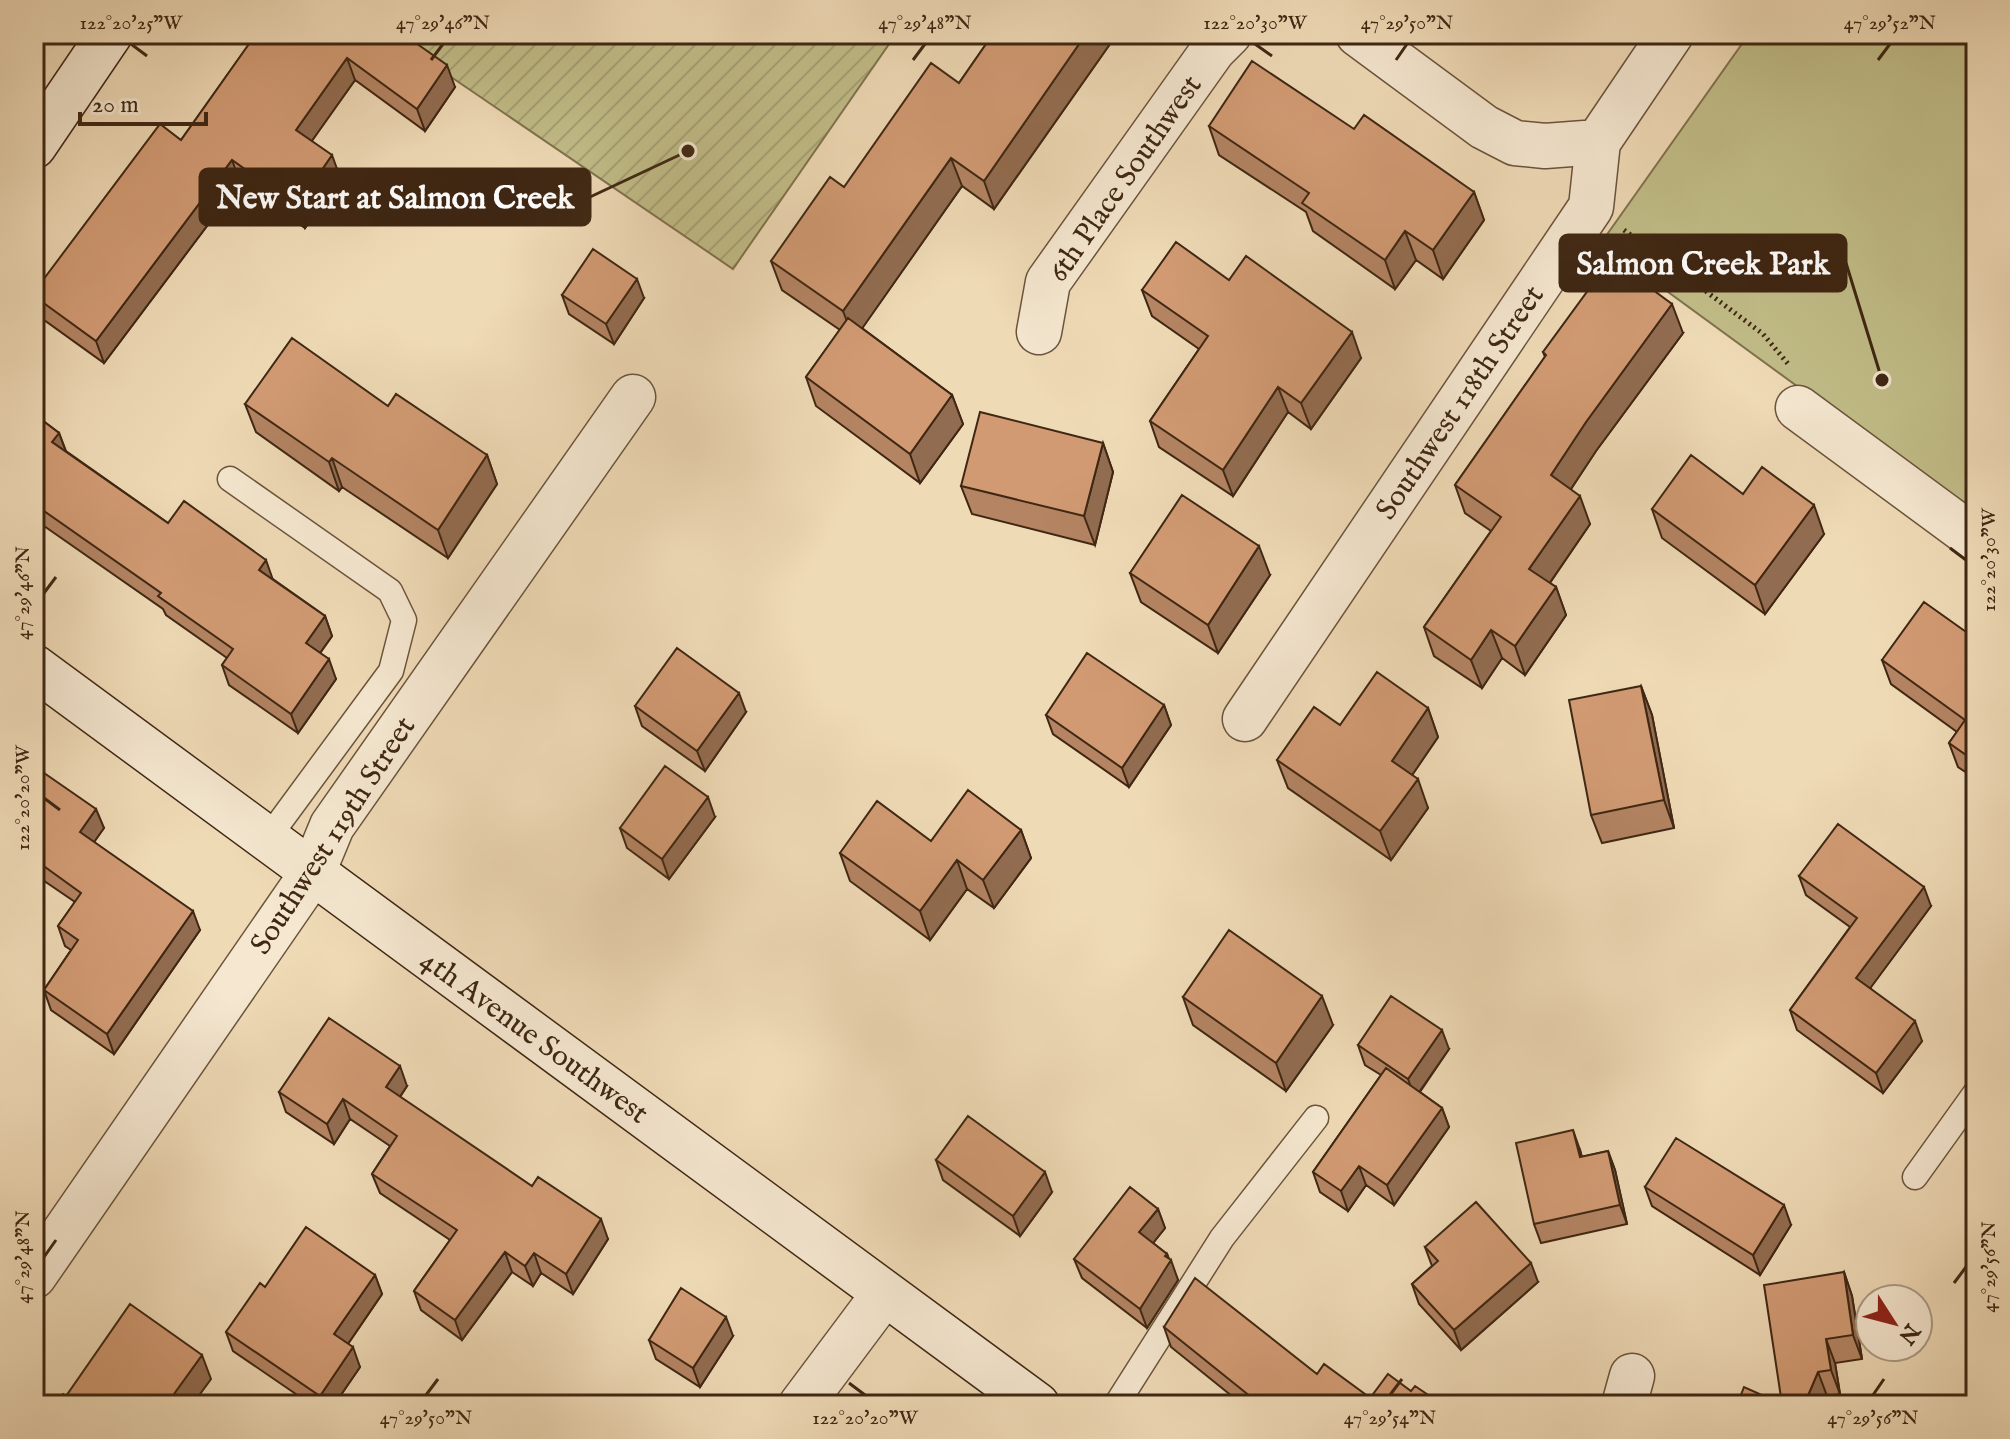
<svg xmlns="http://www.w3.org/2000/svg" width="2010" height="1439" font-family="'IM FELL English',serif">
	<defs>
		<pattern id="garden-furrows" width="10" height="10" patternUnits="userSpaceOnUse" patternTransform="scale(2)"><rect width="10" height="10" fill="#c1bd88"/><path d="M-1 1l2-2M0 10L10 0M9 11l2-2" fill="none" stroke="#a7a274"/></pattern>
	</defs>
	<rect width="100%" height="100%" fill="#efdab6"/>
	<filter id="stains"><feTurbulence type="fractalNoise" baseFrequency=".0025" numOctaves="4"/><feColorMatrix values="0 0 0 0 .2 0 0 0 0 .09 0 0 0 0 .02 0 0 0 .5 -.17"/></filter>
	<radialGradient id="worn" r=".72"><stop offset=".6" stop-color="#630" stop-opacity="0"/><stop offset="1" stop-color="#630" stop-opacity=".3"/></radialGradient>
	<path fill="#c1bd88" stroke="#80724e" stroke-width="2" d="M1749 34H1976V517L1601 243Z"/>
	<path fill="url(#garden-furrows)" stroke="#80724e" stroke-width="2" d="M388 34H896L733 269Z"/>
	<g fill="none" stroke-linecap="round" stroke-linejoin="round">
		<defs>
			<path id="lane" d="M230 479 390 591 404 620 391 671 268 838
				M1915 1177 1976 1092
				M1116 1405 1222 1238 1316 1118"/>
			<path id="street" d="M1358 34 1484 127 1515 143 1545 146 1598 142
				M1039 332 1048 282 1213 50 1229 34
				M1798 408 1976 539
				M1245 719 1591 207 1598 142 1671 34
				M34 1276 313 872 332 826 633 397
				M801 1405 884 1294
				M1624 1405 1632 1376"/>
			<path id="secondary" d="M34 146 110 34
				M34 667 1037 1405"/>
		</defs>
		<use href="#lane" stroke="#6b543c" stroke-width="27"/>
		<use href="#street" stroke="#6b543c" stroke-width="47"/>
		<use href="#secondary" stroke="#3f2713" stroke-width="47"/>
		<path stroke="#3f2713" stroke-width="5" stroke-dasharray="2 4" stroke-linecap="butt" d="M1624 230 1763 334 1789 365"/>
		<use href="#lane" stroke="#f5e7d0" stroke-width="24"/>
		<use href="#street" stroke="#f5e7d0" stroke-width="44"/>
		<use href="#secondary" stroke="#f5e7d0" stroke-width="44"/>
	</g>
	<path fill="#b48463" stroke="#3f2713" stroke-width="2" d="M255 34H370L455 87 425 131 355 80 311 141 340 177 305 228 240 182 104 363 40 317 34 301V292L181 140 255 36Z
		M993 34H1117L994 209 962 186 862 328 952 395 963 424 920 483 816 406 806 377 840 330 782 290 771 261 844 187 959 83Z
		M1209 126 1354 129 1474 192 1484 220 1443 279 1416 260 1395 289 1313 231 1306 212 1219 155Z
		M1229 280 1361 358 1311 429 1288 412 1233 496 1159 447 1150 421 1199 349 1152 316 1142 290Z
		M562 295 644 298 614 344 569 314Z
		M1683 333 1596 451 1571 489 1590 524 1550 583 1556 587 1566 615 1525 675 1502 658 1482 688 1434 656 1424 627 1491 531 1465 513 1455 485 1545 357 1543 352Z
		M245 404 388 406 487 455 497 484 448 558 342 487 339 491 256 432Z
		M34 414 59 433 66 451 168 523 273 579 325 616 332 636 320 653 336 679 298 733 229 685 222 665 227 658 166 615 163 609 34 519Z
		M1103 443 1113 472 1095 545 972 514 961 486Z
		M1743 494 1824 534 1765 614 1662 538 1652 509Z
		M1130 573 1270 575 1218 653 1141 602Z
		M1976 639V779L1958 767 1949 743 1957 732 1891 684 1882 660Z
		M1641 686 1652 715 1674 828 1602 843 1591 815Z
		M1164 705 1171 725 1129 787 1053 734 1046 715Z
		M635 706 746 712 705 771 642 726Z
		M1428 708 1438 737 1412 775 1428 808 1391 860 1288 788 1277 760 1340 725Z
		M34 766 104 828 94 842 200 930 114 1054 51 1010 44 990 71 950 65 946 58 926 75 902 34 874Z
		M715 817 669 879 627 848 620 828Z
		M1021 830 1031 858 994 908 967 889 930 940 850 881 840 853Z
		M1799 876 1931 906 1870 988 1922 1041 1883 1093 1797 1030 1790 1010 1850 927 1806 895Z
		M1183 997 1333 1025 1286 1091 1193 1025Z
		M1358 1045 1449 1049 1420 1092 1442 1108 1449 1127 1394 1205 1366 1185 1348 1211 1320 1192 1313 1172 1381 1075 1365 1065Z
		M407 1086 400 1097 608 1239 573 1294 541 1273 533 1286 512 1272 462 1340 421 1310 414 1291 450 1240 380 1193 372 1174 390 1146 350 1119 334 1144 286 1112 279 1092Z
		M1580 1150 1582 1157 1608 1151 1615 1170 1627 1224 1541 1243 1534 1224Z
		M936 1160 1052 1192 1020 1236 943 1180Z
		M1645 1187 1791 1225 1760 1275 1652 1206Z
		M1158 1209 1165 1228 1153 1243 1167 1254 1178 1280 1147 1328 1082 1278 1074 1259Z
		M1425 1247 1538 1282 1461 1350 1419 1304 1412 1284 1432 1266Z
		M1844 1272 1852 1296 1862 1359 1835 1363 1840 1394 1782 1404Z
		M375 1275 382 1294 348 1344 360 1367 334 1405H312L233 1351 226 1332 265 1287Z
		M1164 1327 1317 1374 1370 1398 1411 1391 1443 1405H1243L1171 1347Z
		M733 1336 700 1387 656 1359 649 1340Z"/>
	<path fill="#926c50" stroke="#3f2713" stroke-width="2" d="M1086 34H1117L994 209 984 181Z
		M347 58 355 80 304 152 296 130Z
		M447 65 455 87 425 131 417 109Z
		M332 155 340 177 305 228 297 206Z
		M951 158 962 186 854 340 843 311Z
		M232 160 240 182 104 363 96 341Z
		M1474 192 1484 220 1443 279 1433 250Z
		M1405 231 1416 260 1395 289 1385 260Z
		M637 279 644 298 614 344 606 324Z
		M1672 304 1683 333 1596 451 1561 504 1551 475 1586 422Z
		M1352 332 1361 358 1311 429 1301 403Z
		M1278 387 1288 412 1233 496 1223 470Z
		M952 395 963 424 920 483 910 454Z
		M59 433 66 452 52 442Z
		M1103 443 1113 472 1095 545 1084 516Z
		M487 455 497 484 448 558 438 530Z
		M332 458 342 487 339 491 329 462Z
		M1580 496 1590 524 1540 597 1529 569Z
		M1814 505 1824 534 1765 614 1755 585Z
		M1259 546 1270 575 1218 653 1208 625Z
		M266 560 273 580 259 570Z
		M1556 587 1566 615 1525 675 1515 646Z
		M325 616 332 636 313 663 306 643Z
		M1491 630 1502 658 1482 688 1471 660Z
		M329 659 336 679 298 733 291 714Z
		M1641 686 1652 715 1674 828 1664 800Z
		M739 693 746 712 705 771 697 751Z
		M1164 705 1171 725 1129 787 1122 768Z
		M1428 708 1438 737 1402 790 1392 761Z
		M1418 779 1428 808 1391 860 1380 831Z
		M708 797 715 817 669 879 662 859Z
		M96 809 104 828 87 852 80 832Z
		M1021 830 1031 858 994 908 983 880Z
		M957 860 967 889 930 940 920 911Z
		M1924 887 1931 906 1863 998 1856 978Z
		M193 911 200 930 114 1054 107 1034Z
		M1322 996 1333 1025 1286 1091 1276 1063Z
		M1915 1021 1922 1041 1883 1093 1876 1073Z
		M1442 1030 1449 1049 1415 1098 1408 1079Z
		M400 1066 407 1086 393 1107 386 1087Z
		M343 1099 350 1119 334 1144 327 1124Z
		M1442 1108 1449 1127 1394 1205 1387 1185Z
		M1573 1130 1580 1150 1587 1177 1580 1157Z
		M1608 1151 1615 1170 1627 1224 1620 1205Z
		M1359 1166 1366 1185 1348 1211 1341 1191Z
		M1045 1172 1052 1192 1020 1236 1013 1216Z
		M1784 1205 1791 1225 1760 1275 1753 1255Z
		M1158 1209 1165 1228 1146 1252 1139 1232Z
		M601 1219 608 1239 573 1294 566 1274Z
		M505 1252 512 1272 462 1340 455 1320Z
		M534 1253 541 1273 533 1286 525 1266Z
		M1167 1254 1170 1262 1171 1260 1178 1280 1147 1328 1140 1309Z
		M1531 1263 1538 1282 1461 1350 1454 1330Z
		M1844 1272 1852 1296 1862 1359 1853 1335Z
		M375 1275 382 1294 341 1354 334 1334Z
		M726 1317 733 1336 700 1387 693 1368Z
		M1826 1339 1835 1363 1840 1394 1831 1370Z
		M353 1347 360 1367 334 1405H323L320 1396Z
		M202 1355 211 1379 192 1405H166Z
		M1818 1372 1827 1396 1823 1405H1804Z"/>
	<path fill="#d19a73" stroke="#3f2713" stroke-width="2" d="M256 34H370L383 43 390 34H403L447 65 417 109 347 58 296 130 332 155 297 206 232 160 96 341 34 296V292L160 124 181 140Z
		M993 34H1086L984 181 951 158 843 311 771 261 830 177 844 187 931 63 959 83Z
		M1252 61 1354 129 1364 115 1474 192 1433 250 1405 231 1385 260 1302 203 1309 193 1209 126Z
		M1176 242 1229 280 1246 256 1352 332 1301 403 1278 387 1223 470 1150 421 1208 336 1142 290Z
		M593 249 637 279 606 324 562 295Z
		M1611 259 1672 304 1586 422 1551 475 1580 496 1529 569 1556 587 1515 646 1491 630 1471 660 1424 627 1501 517 1455 485 1546 355 1543 352Z
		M848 318 952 395 910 454 806 377Z
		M292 338 388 406 396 394 487 455 438 530 332 458 329 462 245 404Z
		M980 412 1103 443 1084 516 961 486Z
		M34 414 59 433 52 442 168 523 184 501 266 560 259 570 325 616 306 643 329 659 291 714 222 665 233 649 158 596 161 593 34 504Z
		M1691 455 1743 494 1762 467 1814 505 1755 585 1652 509Z
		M1182 495 1259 546 1208 625 1130 573Z
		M1924 602 1976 639V762L1949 743 1965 720 1882 660Z
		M677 648 739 693 697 751 635 706Z
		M1087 653 1164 705 1122 768 1046 715Z
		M1377 672 1428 708 1392 761 1418 779 1380 831 1277 760 1314 707 1340 725Z
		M1641 686 1664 800 1591 815 1569 700Z
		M34 766 96 809 80 832 193 911 107 1034 44 990 78 940 58 926 81 893 34 859Z
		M665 766 708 797 662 859 620 828Z
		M968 790 1021 830 983 880 957 860 920 911 840 853 877 801 931 841Z
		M1838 824 1924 887 1856 978 1915 1021 1876 1073 1790 1010 1857 918 1799 876Z
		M1229 930 1322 996 1276 1063 1183 997Z
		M1391 996 1442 1030 1408 1079 1358 1045Z
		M329 1018 400 1066 386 1087 532 1186 538 1177 601 1219 566 1274 534 1253 525 1266 505 1252 455 1320 414 1291 457 1230 372 1174 397 1136 343 1099 327 1124 279 1092Z
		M1386 1068 1442 1108 1387 1185 1359 1166 1341 1191 1313 1172Z
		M968 1116 1045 1172 1013 1216 936 1160Z
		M1573 1130 1580 1157 1608 1151 1620 1205 1534 1224 1516 1143Z
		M1676 1138 1784 1205 1753 1255 1645 1187Z
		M1130 1187 1158 1209 1139 1232 1167 1254 1165 1256 1171 1260 1140 1309 1074 1259Z
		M1476 1202 1531 1263 1454 1330 1412 1284 1438 1261 1425 1247Z
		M306 1227 375 1275 334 1334 353 1347 320 1396 226 1332 260 1283 265 1287Z
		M1844 1272 1853 1335 1826 1339 1831 1370 1818 1372 1804 1405H1737L1744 1387 1782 1404 1764 1285Z
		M1195 1278 1317 1374 1324 1364 1369 1397 1363 1405H1261L1164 1327Z
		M681 1288 726 1317 693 1368 649 1340Z
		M130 1304 202 1355 166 1405H54L63 1394 66 1396Z
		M1388 1374 1411 1391 1415 1386 1443 1405H1365Z"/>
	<path fill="none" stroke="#3f2713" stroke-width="3" d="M131 44 147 56M1255 44 1272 56M431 60 443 44M913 60 925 44M1396 60 1407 44M1878 60 1890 44M1950 548 1966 560M44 593 56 577M44 798 60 810M44 1257 56 1240M1954 1283 1966 1267M849 1383 865 1395M426 1395 438 1379M1390 1395 1402 1379M1873 1395 1884 1379"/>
	<g text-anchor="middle" stroke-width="6" stroke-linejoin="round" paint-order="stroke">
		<g font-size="30" fill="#3f2713" stroke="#f5e7d0">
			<text transform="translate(1124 178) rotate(-55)" y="10">6th Place Southwest</text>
			<text transform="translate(1459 402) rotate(-56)" y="10">Southwest 118th Street</text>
			<text transform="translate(332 835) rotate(-57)" y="10">Southwest 119th Street</text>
			<text transform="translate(535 1036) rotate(36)" y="10">4th Avenue Southwest</text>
		</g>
	</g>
	<path fill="none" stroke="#3f2713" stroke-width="3" d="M688 151L590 197M1882 380L1846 263"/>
	<g fill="#3f2713" stroke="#f5e7d0" stroke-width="3">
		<circle cx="688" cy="151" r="8"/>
		<circle cx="1882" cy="380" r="8"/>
	</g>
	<g fill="#3f2713" stroke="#3f2713" stroke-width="3">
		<rect x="200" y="169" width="390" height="56" rx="8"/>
		<rect x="1560" y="235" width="286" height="56" rx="8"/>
	</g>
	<g font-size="32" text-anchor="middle" font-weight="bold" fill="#fff">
		<text x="395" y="208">New Start at Salmon Creek</text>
		<text x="1703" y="274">Salmon Creek Park</text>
	</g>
	<rect width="2010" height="1439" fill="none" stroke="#efdab6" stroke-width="88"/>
	<g transform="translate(1894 1323) rotate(126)"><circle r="38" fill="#f5e7d0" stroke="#ac9a84" stroke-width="2"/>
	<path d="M0-6L14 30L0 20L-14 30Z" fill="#8f2418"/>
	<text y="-12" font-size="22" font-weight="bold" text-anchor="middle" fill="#3f2713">N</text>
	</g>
	<path d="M80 112v12h126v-12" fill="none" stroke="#3f2713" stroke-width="4"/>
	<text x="92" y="112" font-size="24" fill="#3f2713" stroke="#f5e7d0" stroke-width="6" paint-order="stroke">20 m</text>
	<rect x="44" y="44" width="1922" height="1351" fill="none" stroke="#3f2713" stroke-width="3"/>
	<g font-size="20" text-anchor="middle" fill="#3f2713">
		<text x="131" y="29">122°20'25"W</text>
		<text x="443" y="29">47°29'46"N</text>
		<text x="925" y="29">47°29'48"N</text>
		<text x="1255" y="29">122°20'30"W</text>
		<text x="1407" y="29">47°29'50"N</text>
		<text x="1890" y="29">47°29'52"N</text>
		<text transform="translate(1988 560) rotate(-90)" y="7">122°20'30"W</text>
		<text transform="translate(22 593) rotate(-90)" y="7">47°29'46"N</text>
		<text transform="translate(22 798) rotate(-90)" y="7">122°20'20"W</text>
		<text transform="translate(22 1257) rotate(-90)" y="7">47°29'48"N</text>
		<text transform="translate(1988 1267) rotate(-90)" y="7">47°29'56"N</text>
		<text x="426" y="1424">47°29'50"N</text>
		<text x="865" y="1424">122°20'20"W</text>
		<text x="1390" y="1424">47°29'54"N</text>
		<text x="1873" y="1424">47°29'56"N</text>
	</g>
	<rect width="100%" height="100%" filter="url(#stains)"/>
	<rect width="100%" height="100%" fill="url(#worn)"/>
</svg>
